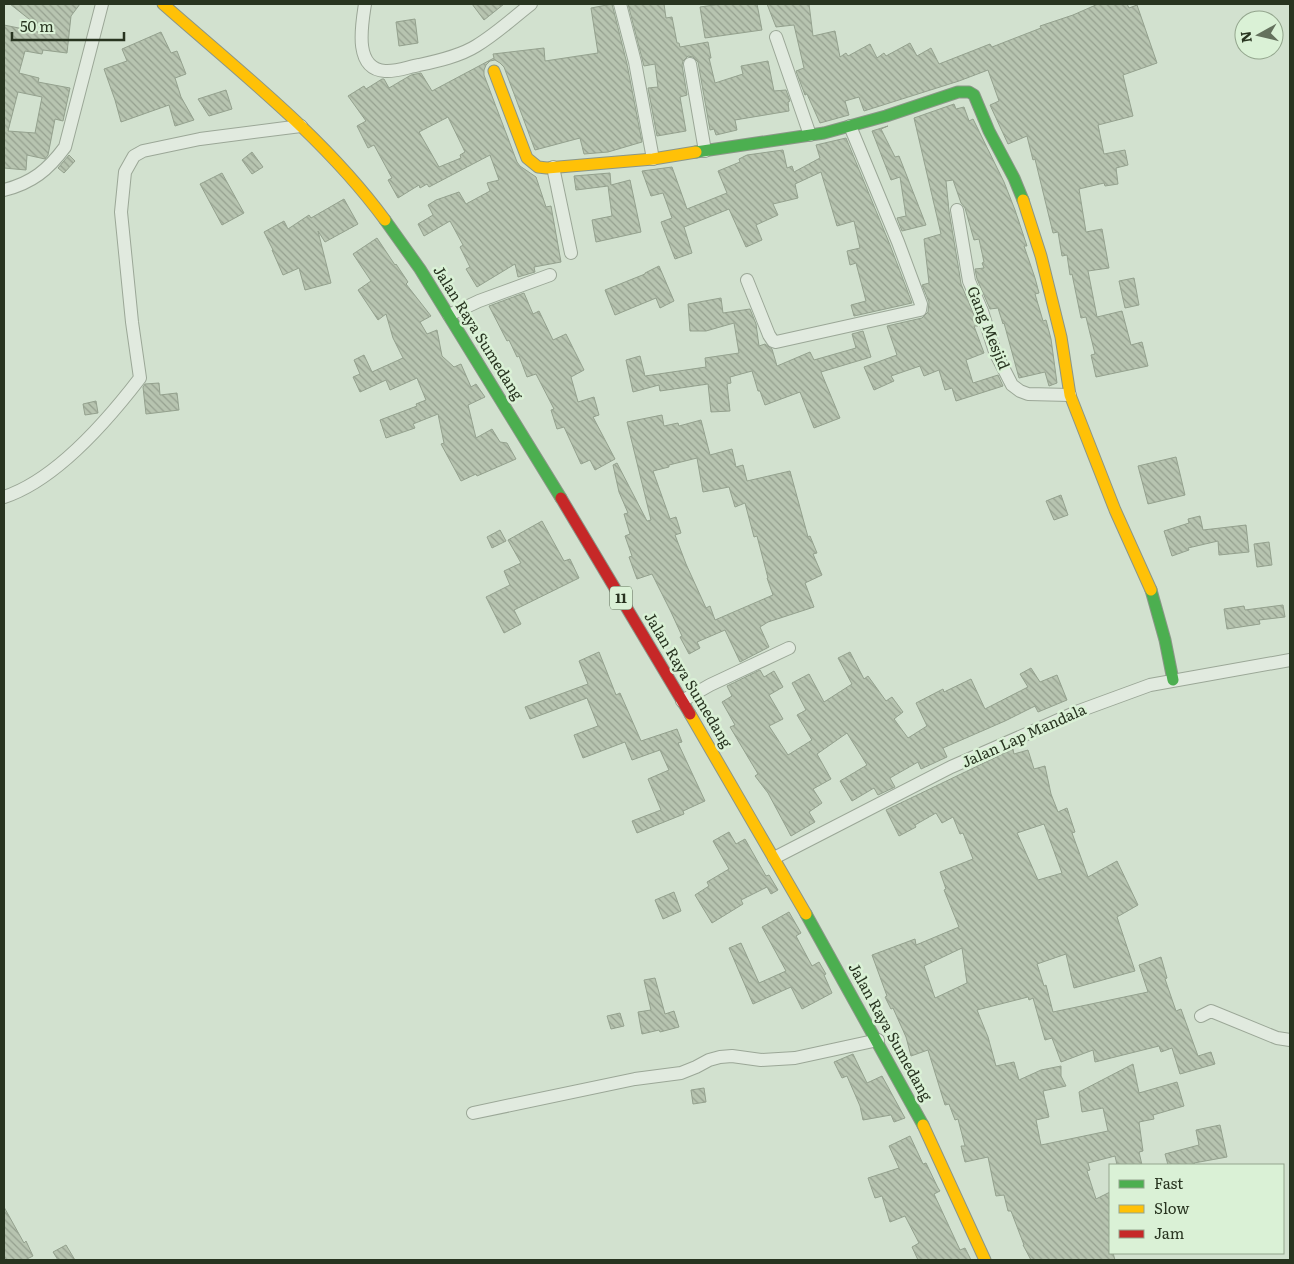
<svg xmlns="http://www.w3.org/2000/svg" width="1294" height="1264" font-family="Literata,serif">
	<defs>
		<pattern id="building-back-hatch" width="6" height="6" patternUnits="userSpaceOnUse" patternTransform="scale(1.25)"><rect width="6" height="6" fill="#b7c4b0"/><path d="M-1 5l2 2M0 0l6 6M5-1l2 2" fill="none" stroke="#95a08f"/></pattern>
	</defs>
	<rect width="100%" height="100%" fill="#d2e1cf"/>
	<path fill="url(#building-back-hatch)" stroke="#94a18e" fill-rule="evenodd" d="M10 4H80L71 16 67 53 43 50 42 54 25 51 19 73 39 78 38 82 70 88 63 121 55 119 48 155 45 159 27 155 26 170 4 168V25L48 34ZM18 92 42 97 35 133 8 131Z
		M472 4H504L484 20Z
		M612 4 627 64 642 142 608 152 584 154 580 138 535 150 504 67 500 63 495 60 490 61 486 65 484 70V75L517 162 520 166 536 177 546 207 551 206 561 262 534 267 535 272 518 277 515 264 477 287 466 269 470 267 460 247 463 245 450 221 424 236 418 224 433 215 428 205 436 200 459 192 466 204 490 191 487 183 499 180 490 155 429 187 427 184 420 188 419 185 398 198 388 180 392 178 374 145 368 148 357 126 366 121 348 96 364 86 366 89 382 79H384L389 88 411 75 421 73 432 91 494 58 493 54 544 48 545 61 598 53 591 8ZM448 117 465 152 460 155 461 158 439 167 419 132Z
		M628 4H664L666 18 672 17 677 43H679L680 47 708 42 711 58H709L715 83 743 74 741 66 768 61 774 91 786 90 790 101 788 102 789 111 735 120 737 130 716 135 714 129 710 130 698 62 693 57 688 56 683 61 682 65 687 95 680 97 686 131 657 136 648 88 658 87 655 64 644 66Z
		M721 4H757L762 30 705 38 700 7Z
		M767 4H809L813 36 835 31 840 57 846 53 848 56 870 44 877 58 884 53 886 56 910 43 917 56 931 48 939 64 990 44 992 47 1041 28 1040 26 1073 15 1098 4H1127L1129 8 1137 5 1157 63 1123 75 1133 116 1098 125 1104 154 1125 150 1128 165 1116 168 1118 184 1105 186 1104 183 1079 189 1086 232 1102 229 1109 268 1088 271 1097 317 1122 311 1131 345 1142 342 1148 366 1096 377 1091 355 1095 354 1086 317 1081 318 1072 274 1070 275 1067 255 1062 256 1058 232 1053 233 1035 159 1033 160 1027 136 1008 144 990 105 999 101 988 70 959 81 864 111 859 97 845 101 849 115 820 123 807 94 805 95 796 71 804 68 794 25 776 27Z
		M415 19 418 43 399 46 396 22Z
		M161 32 171 53 177 51 186 74 175 78 181 97 194 120 175 126 169 105 121 122 115 100 104 69 127 61 122 49Z
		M226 90 232 109 209 116 198 99Z
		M954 104 956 109 964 107 969 121 973 119 1004 182 1015 210 1027 246H1024L1035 278 1039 293 1035 294 1043 321 1046 320 1051 339 1057 383 1049 386 1045 372 1019 378 1004 323 1003 324 998 308 990 309 977 279 975 269 984 268 982 263 984 262 979 239 974 240 965 208 961 203 953 180 946 181 949 211 959 271 961 284 977 322 978 326H974L984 353 966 360 973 383 998 375 1003 386 956 401 952 388 945 390 939 370 924 376 920 366 891 376 894 381 874 390 864 367 897 355 887 326 922 318 928 312 929 302 922 285 929 283 924 239 941 234 914 118Z
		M888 126 881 129 895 157 899 156 926 225 902 231 897 218 906 216 900 177 891 180 872 131Z
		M846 138 890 245 912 303 854 316 851 305 866 301 856 263 850 265 847 251 860 248 854 221 837 226 821 172 795 184 798 198 773 204 778 215 756 225 762 240 746 247 729 209 684 227 692 253 675 259 661 222 672 218 663 193 651 196 642 171 672 167 687 209 727 193 718 171 740 162 739 159 747 155 783 150 787 168 792 166 794 172 820 158 816 145Z
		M252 152 263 167 252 174 242 160Z
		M69 155 75 161 64 173 58 168Z
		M222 173 244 213 222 225 200 184Z
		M610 173 611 185 630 180 641 232 596 242 592 220 612 216 608 186 576 190 574 176Z
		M344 199 358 224 325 242 318 231 331 283 305 290 299 268 283 275 272 250H273L264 232 284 221 288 229 309 215 311 218Z
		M377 238 395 265 396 264 408 282 406 284 431 316 420 322 427 334 437 330 442 356 454 367 461 364 471 387 476 384 485 397 468 405 476 438 492 429 500 442 507 443 516 459 477 476 476 474 461 481 441 444 444 443 438 414 413 424 415 428 386 438 380 420 417 406 416 404 426 400 417 378 390 390 386 380 360 392 353 377 360 374 354 360 364 355 372 372 403 358 393 338 386 314 378 320 358 290 371 281 353 254Z
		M659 266 674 301 660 308 656 298 615 315 605 290 645 274V273Z
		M1134 278 1139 305 1125 308 1119 281Z
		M524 293 533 314 539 311 553 340 566 334 584 370 571 377 578 402 594 397 599 415 593 417 615 459 595 470 590 460 581 464 564 427 557 429 551 410 554 409 536 374 527 377 519 356 517 357 509 340 507 341 489 306Z
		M721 298 723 313 750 309 756 324 759 346 765 344 772 349 777 366 810 352 814 360 856 348 852 334 863 331 871 357 821 372 840 418 814 428 800 392 765 405 760 391H758L752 371 730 377 731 383 727 384 730 411 711 412 708 384 660 391 659 385 633 392 626 360 640 356 645 376 706 367 705 358 739 353 734 323 706 331H690L688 304Z
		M159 383 160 395 177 393 179 410 146 414 143 387 145 384Z
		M96 401 98 413 85 415 83 404Z
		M662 415 664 426 678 423 679 426 701 420 710 455 732 449 736 467 743 465 747 481 790 471 808 537 810 536 817 553 813 554 822 575 805 583 814 607 768 622 760 627 769 647 740 662 725 630 697 642 700 648 689 654 680 637 682 636 671 612 652 574 637 579 634 571 629 557 632 556 625 536 630 534 624 514 628 513 619 492 613 465 617 463 647 521 651 520 627 422ZM697 458 703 492 729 487 735 507 745 503 754 537 757 536 768 578H767L773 595 715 620 710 606 706 608 686 564 675 535 681 533 676 517 670 519 653 471 669 467V465Z
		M1176 457 1185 495 1148 504 1138 466Z
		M1061 495 1068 515 1054 520 1046 501Z
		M1200 516 1203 530 1246 525 1249 552 1219 555 1218 541 1188 548 1189 550 1172 556 1164 531 1189 523 1188 519Z
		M542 521 564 561 570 559 579 578 514 610 521 624 504 633 486 597 510 585 504 571 521 563 508 540Z
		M500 530 506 541 492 548 487 537Z
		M1269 542 1272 565 1257 567 1254 544Z
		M1283 605 1285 617 1259 620 1260 624 1227 629 1224 609 1244 606 1245 610Z
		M599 652 616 695 620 693 641 741 677 729 682 742 678 743 705 801 683 811 684 814 637 833 632 821 661 810 648 779 669 770 660 750 632 760 625 742 583 758 574 735 598 726 587 698 530 719 525 707 588 684 579 661Z
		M850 652 864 679 868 676 886 701 892 697 903 712 894 719 908 738 927 726 916 703 943 689 944 692 971 679 985 709 1028 687 1020 674 1031 668 1040 682 1057 675 1067 700 1038 712 1035 706 1005 721 943 748 947 757 921 769 918 762 890 778 895 787 878 795 874 788 852 801 840 781 867 765 847 733 817 754 831 779 813 789 822 803 809 812 815 822 791 836 768 793 755 776 758 774 730 727 735 725 722 702 732 696 727 686 760 670 764 677 774 671 783 687 769 695 783 719 769 726 788 755 812 740 797 715 806 710 792 683 809 674 824 702 852 684 838 658Z
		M1013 749 1014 754 1028 750 1034 769 1045 766 1051 794 1058 812 1067 808 1075 832 1072 833 1088 877 1117 861 1138 905 1117 917 1135 971 1074 988 1066 954 1037 964 1044 986 1046 985 1053 1012 1148 992 1139 965 1161 957 1167 978 1165 979 1176 1011 1181 1009 1198 1056 1211 1052 1215 1064 1180 1074 1172 1048 1161 1052 1159 1046 1095 1062 1093 1050 1061 1062 1052 1038 1045 1040 1033 998 1029 1000 1028 997 977 1010 988 1037 996 1066 1014 1062 1019 1080 1041 1070 1061 1066V1076L1066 1086 1043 1091 1049 1117 1036 1120 1041 1145 1108 1131 1103 1108 1082 1112 1079 1092 1133 1064 1139 1093 1177 1082 1184 1106 1153 1115 1154 1119 1139 1122 1143 1151 1139 1152 1142 1165H1117L1115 1156 1088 1163 1090 1170 1087 1171 1096 1199 1110 1192V1253H1113L1115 1260H1031L1023 1245H1024L1011 1211H1008L1004 1195 996 1196 988 1157 965 1162 961 1146H965L958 1119 955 1120 949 1104 945 1105 928 1050 911 1056 906 1037 893 1008 891 1009 885 997 887 996 872 955 915 939 916 945 959 927 944 890 946 889 940 872 973 859 963 833 960 834 953 817 942 823 936 813 915 825 916 827 899 836 886 810ZM1044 824 1062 873 1038 880 1017 833ZM962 948 967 983 935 998 924 966Z
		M729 832 736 844 745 839 766 876 769 875 778 890 771 894 767 887 741 900 743 904 712 923 695 895 709 886 707 882 729 869 713 841Z
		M674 892 681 911 663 919 655 900Z
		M789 912 801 933 796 936 812 966 819 962 826 974 824 975 832 993 802 1009 791 987 753 1004 729 948 741 943 759 983 786 971 762 927Z
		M655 978 665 1014 674 1011 679 1027 660 1032 659 1030 642 1034 638 1012 651 1010 644 980Z
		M620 1013 624 1026 611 1029 607 1016Z
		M853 1054 867 1083 882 1076 905 1118 894 1122 891 1115 863 1120 860 1106 847 1076 842 1078 834 1062Z
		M704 1088 706 1102 693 1104 691 1090Z
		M1220 1125 1227 1157 1194 1163 1195 1165H1168L1165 1154 1199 1145 1196 1130Z
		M910 1136 923 1164 926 1163 938 1188 940 1191 934 1194 960 1250 965 1248 971 1260H918L912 1247 919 1243 905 1216 890 1222 882 1196 875 1198 868 1178 899 1168 889 1146Z
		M4 1207 24 1243 26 1241 33 1256 25 1260H4Z
		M66 1245 75 1260H58L53 1252Z"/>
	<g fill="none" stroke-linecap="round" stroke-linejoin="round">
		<defs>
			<path id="street" d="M365 4C362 24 353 69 385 71 396 72 408 67 419 65 438 61 460 56 476 46 496 34 513 18 531 4
				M620 4 635 62 653 159
				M776 37 810 135
				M690 64 705 151
				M553 167 571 253
				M4 190C32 183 48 170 65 147L102 4
				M957 210 969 281 982 311 995 352 1012 385 1020 391 1028 394 1070 395
				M747 280 769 335 773 341 776 342 920 310 921 304 898 242 850 126
				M449 315 479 301 550 275
				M4 497C56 480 107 421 140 378L132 322 121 212 125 172 134 156 143 151 200 139 301 126
				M682 701 710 685 789 648
				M774 858 951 767 1079 711 1150 685 1290 660
				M1201 1016 1211 1011 1277 1038 1290 1040
				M473 1113 635 1079 681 1073 696 1067 709 1060 720 1057 732 1056 761 1060 795 1058 878 1040"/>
			<path id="fast" d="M696 152 824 133 886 116 958 92H969L974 95 989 131 1014 178 1023 200
				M385 220 420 269 561 498
				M1151 590 1165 640 1173 680
				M806 914 923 1125"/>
			<path id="slow" d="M163 4C240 72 324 137 385 220
				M494 71 527 158 538 167 547 168 653 159 696 152
				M1023 200 1041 256 1061 337 1070 395 1115 510 1151 590
				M690 714 806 914
				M923 1125 985 1260"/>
			<path id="jam" d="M561 498 690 714"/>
		</defs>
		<use href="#street" stroke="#9ba797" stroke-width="14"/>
		<use href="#fast" stroke="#8b9688" stroke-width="13"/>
		<use href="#slow" stroke="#8b9688" stroke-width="13"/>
		<use href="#jam" stroke="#8b9688" stroke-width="13"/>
		<use href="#street" stroke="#e1eadf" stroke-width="12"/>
		<use href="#fast" stroke="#4caf50" stroke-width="11"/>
		<use href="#slow" stroke="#ffc107" stroke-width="11"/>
		<use href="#jam" stroke="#c62828" stroke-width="11"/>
	</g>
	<g text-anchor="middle" stroke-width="5" stroke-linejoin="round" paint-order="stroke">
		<rect fill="#daf1d6" stroke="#5d6d57" stroke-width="1" x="610" y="586.5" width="22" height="23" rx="4"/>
		<g font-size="14" font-weight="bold" fill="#283420">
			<text x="621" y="603">11</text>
		</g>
		<g font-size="15" fill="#283420" stroke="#daf1d6">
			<text transform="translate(988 328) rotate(68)" y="5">Gang Mesjid</text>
			<text transform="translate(478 333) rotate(58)" y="5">Jalan Raya Sumedang</text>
			<text transform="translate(688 680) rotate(59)" y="5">Jalan Raya Sumedang</text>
			<text transform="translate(1024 736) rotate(-24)" y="5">Jalan Lap Mandala</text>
			<text transform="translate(890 1032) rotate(61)" y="5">Jalan Raya Sumedang</text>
		</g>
	</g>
	<rect width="1294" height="1264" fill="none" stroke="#283420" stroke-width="10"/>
	<rect x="1109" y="1164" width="175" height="90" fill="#daf1d6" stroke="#93a58d"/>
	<rect x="1119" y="1180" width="25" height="8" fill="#4caf50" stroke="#93a58d"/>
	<text x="1154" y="1189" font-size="15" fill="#283420">Fast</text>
	<rect x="1119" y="1205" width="25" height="8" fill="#ffc107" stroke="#93a58d"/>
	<text x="1154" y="1214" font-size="15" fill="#283420">Slow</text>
	<rect x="1119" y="1230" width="25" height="8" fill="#c62828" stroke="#93a58d"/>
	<text x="1154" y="1239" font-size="15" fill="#283420">Jam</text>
	<g transform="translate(1259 35) rotate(262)"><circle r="24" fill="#daf1d6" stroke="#93a58d"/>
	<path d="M0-4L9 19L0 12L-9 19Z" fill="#64715d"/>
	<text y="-8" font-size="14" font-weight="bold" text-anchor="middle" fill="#283420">N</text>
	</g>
	<path d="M12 32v8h112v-8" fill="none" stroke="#283420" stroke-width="2.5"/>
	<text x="20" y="32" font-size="15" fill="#283420" stroke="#daf1d6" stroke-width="4" paint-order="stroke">50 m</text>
</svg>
